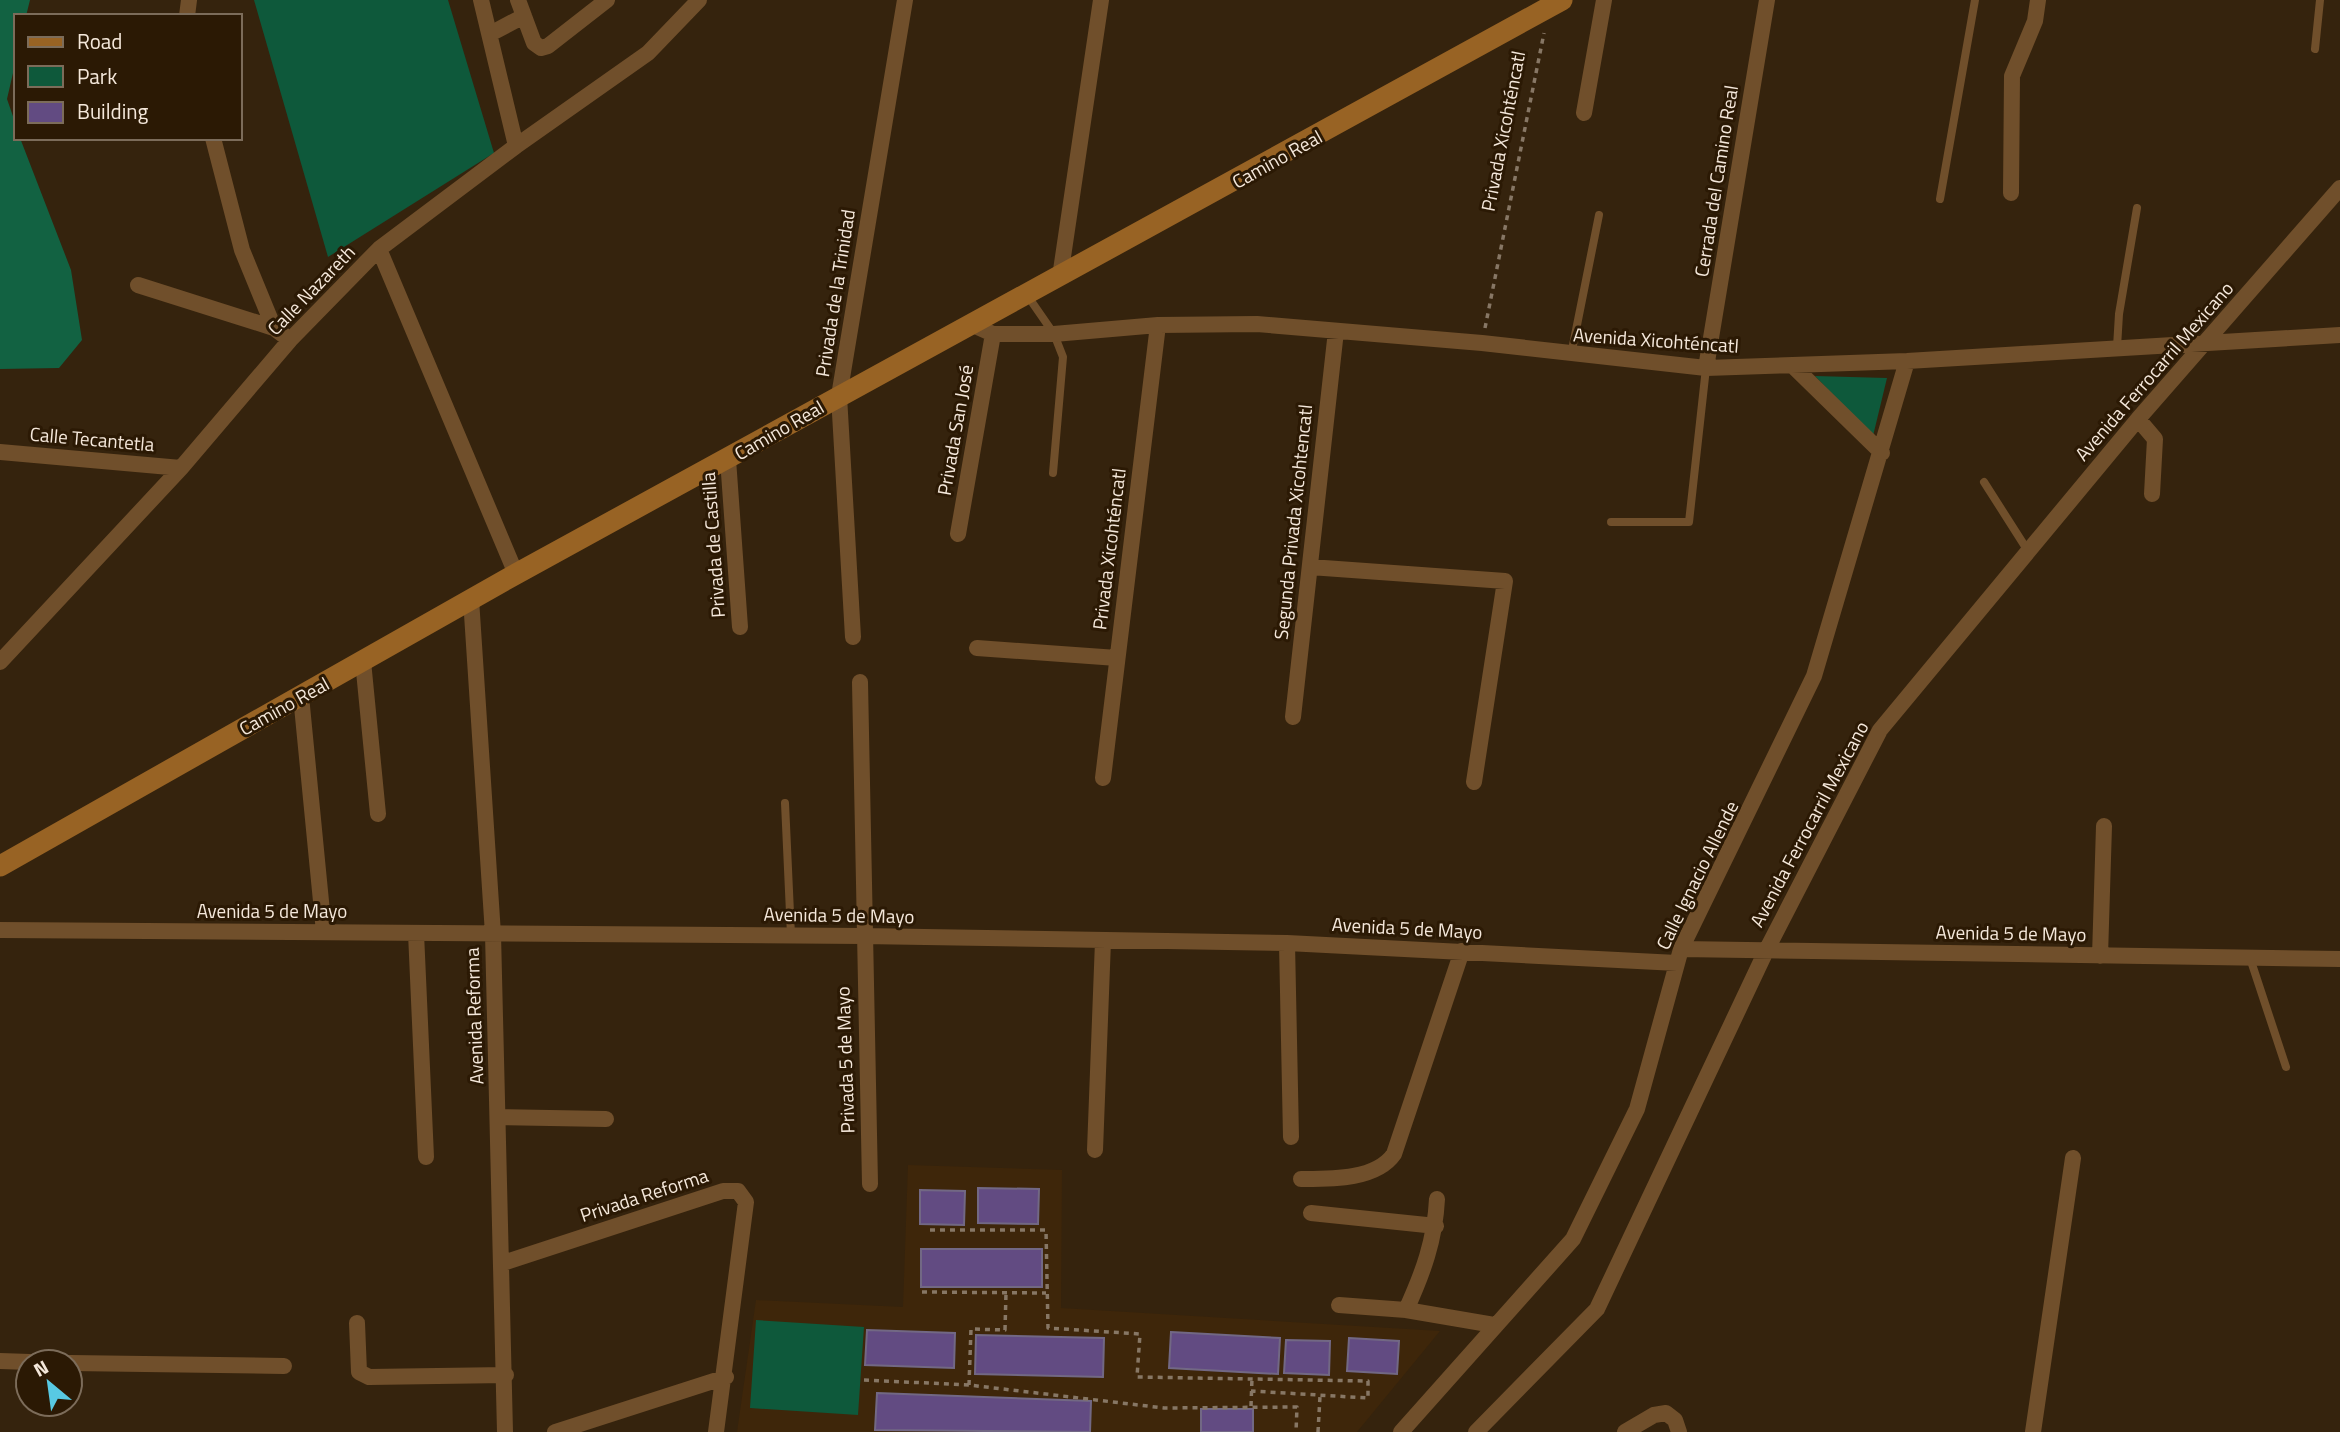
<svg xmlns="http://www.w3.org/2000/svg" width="2340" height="1432" font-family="'Titillium Web',sans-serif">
	<rect width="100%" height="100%" fill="#35230d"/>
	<path fill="#3e260a" d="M908 1165 1062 1170 1061 1308 1440 1331 1357 1432H737L756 1300 903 1307Z"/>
	<path fill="#0e593b" d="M254 0H448L494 153 328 257Z
		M1815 376 1887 378 1873 436Z
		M756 1320 864 1327 858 1415 750 1408Z"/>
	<path fill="#126242" d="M0 0H30L26 16H16V60L7 99 16 125V138H20L71 270 82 340 59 368 0 369Z"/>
	<path fill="#624b82" stroke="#726884" stroke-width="2" d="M978 1188 1039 1189 1038 1224 978 1223Z
		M920 1190 965 1191 964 1225 920 1224Z
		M921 1249H1042V1287H921Z
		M867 1330 955 1333 954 1368 865 1365Z
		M1171 1332 1280 1338 1278 1374 1169 1368Z
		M976 1335 1104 1338 1103 1377 975 1374Z
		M1349 1338 1399 1341 1397 1374 1347 1371Z
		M1286 1340 1330 1341 1329 1375 1284 1373Z
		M877 1393 1091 1401 1090 1432 875 1430Z
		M1201 1409H1253V1432H1201Z"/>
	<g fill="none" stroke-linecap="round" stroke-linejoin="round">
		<path stroke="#877765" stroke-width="3.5" stroke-dasharray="5 5" stroke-linecap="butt" d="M1485 328 1544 33
			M930 1230H1046L1048 1328 1140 1334 1137 1377 1368 1381V1398L1251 1391
			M922 1292 1046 1293
			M864 1380 969 1385 1164 1408 1297 1407 1296 1432
			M969 1385 971 1329 1005 1330 1006 1293
			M1251 1406 1252 1378
			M1318 1432 1320 1396"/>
		<path stroke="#704f2b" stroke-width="8" d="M2315 49 2320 0
			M1940 199 1975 0
			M1027 295 1054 334 1063 357 1053 473
			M2117 347 2119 314 2137 208
			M1571 355 1599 215
			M1984 482 2028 551
			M1611 522H1689L1706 368
			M785 803 791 935
			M2250 958 2286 1067"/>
		<path stroke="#704f2b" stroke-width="16" d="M481 0 516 146
			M518 0 534 43 541 48 548 46 607 0
			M187 16 189 0
			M490 34 524 16
			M1584 113 1604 0
			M213 138 242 250 274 328 290 340
			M2011 193 2012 76 2035 21 2038 0
			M379 249 516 574
			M1060 277 1101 0
			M138 285 274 328
			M973 325 993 334H1054L1158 325 1257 324 1482 343 1706 368 1907 361 2340 335
			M1793 366 1882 453
			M1706 368 1767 0
			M2138 419 2155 439 2152 494
			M0 452 181 468
			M728 459 740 627
			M958 534 993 334
			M1310 567 1505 581 1474 782
			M471 599 493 934 505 1432
			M853 637 839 396 905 0
			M977 648 1117 658
			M363 661 378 814
			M0 662 181 468 290 340 379 249 516 146 648 53 699 0
			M860 682 870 1184
			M301 696 324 932
			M1293 717 1336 331
			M1103 778 1158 325
			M0 930 863 936 1287 943 1677 963
			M416 933 426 1157
			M1287 943 1291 1137
			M1681 949 2340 959
			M2100 956 2104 826
			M498 1117 606 1119
			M1095 1150 1103 941
			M1301 1179C1331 1179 1376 1180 1394 1154L1462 951
			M1311 1213 1436 1226
			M503 1263 723 1191H738L746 1202 716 1432
			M1339 1305 1406 1310 1494 1325
			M1406 1310C1423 1273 1435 1240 1437 1199
			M357 1323 359 1372 369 1377 506 1375
			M0 1361 30 1362
			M70 1363 284 1366
			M555 1432 726 1377
			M1401 1432 1573 1239 1637 1109 1681 949 1814 676 1907 361
			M1476 1432 1597 1309 1766 951 1880 730 2138 419 2340 188
			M1625 1432 1654 1415 1666 1413 1675 1420 1679 1432
			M2033 1432 2073 1158"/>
		<path stroke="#986324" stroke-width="21" d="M0 866 516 574 1562 0"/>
	</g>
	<g text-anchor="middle" stroke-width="6" stroke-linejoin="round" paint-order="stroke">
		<g font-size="19" fill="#f5e8db" stroke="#2b1904">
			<text transform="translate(1503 131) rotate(-79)" y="7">Privada Xicohténcatl</text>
			<text transform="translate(1277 159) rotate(-29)" y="7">Camino Real</text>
			<text transform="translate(1716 181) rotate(-81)" y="7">Cerrada del Camino Real</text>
			<text transform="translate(311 290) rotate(-46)" y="7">Calle Nazareth</text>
			<text transform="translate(835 293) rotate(-81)" y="7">Privada de la Trinidad</text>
			<text transform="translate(1656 340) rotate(4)" y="7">Avenida Xicohténcatl</text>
			<text transform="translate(2154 371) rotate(-49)" y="7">Avenida Ferrocarril Mexicano</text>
			<text transform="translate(779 430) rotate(-30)" y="7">Camino Real</text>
			<text transform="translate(955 430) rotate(-80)" y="7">Privada San José</text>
			<text transform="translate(92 439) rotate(5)" y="7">Calle Tecantetla</text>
			<text transform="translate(1293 522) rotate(-84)" y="7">Segunda Privada Xicohtencatl</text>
			<text transform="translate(713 545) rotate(-94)" y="7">Privada de Castilla</text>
			<text transform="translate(1109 549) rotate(-83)" y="7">Privada Xicohténcatl</text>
			<text transform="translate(284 706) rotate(-29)" y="7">Camino Real</text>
			<text transform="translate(1809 824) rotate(-62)" y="7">Avenida Ferrocarril Mexicano</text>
			<text transform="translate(1697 875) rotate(-64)" y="7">Calle Ignacio Allende</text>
			<text x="272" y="918">Avenida 5 de Mayo</text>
			<text transform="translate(839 915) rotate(1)" y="7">Avenida 5 de Mayo</text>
			<text transform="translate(1407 928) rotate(3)" y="7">Avenida 5 de Mayo</text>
			<text transform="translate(2011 933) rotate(1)" y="7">Avenida 5 de Mayo</text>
			<text transform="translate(474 1016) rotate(-92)" y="7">Avenida Reforma</text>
			<text transform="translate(845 1060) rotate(-92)" y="7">Privada 5 de Mayo</text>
			<text transform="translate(644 1195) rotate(-18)" y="7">Privada Reforma</text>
		</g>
	</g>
	<rect x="14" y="14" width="228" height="126" fill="#2b1904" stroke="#7c6c5a" stroke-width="2"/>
	<rect x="28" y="37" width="35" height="10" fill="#986324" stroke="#7c6c5a" stroke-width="2"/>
	<text x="77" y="49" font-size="21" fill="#f5e8db">Road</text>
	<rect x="28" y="66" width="35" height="21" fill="#0e593b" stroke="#7c6c5a" stroke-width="2"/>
	<text x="77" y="84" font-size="21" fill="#f5e8db">Park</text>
	<rect x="28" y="102" width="35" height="21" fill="#624b82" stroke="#7c6c5a" stroke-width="2"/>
	<text x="77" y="119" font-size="21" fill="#f5e8db">Building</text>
	<g transform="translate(49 1383) rotate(331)"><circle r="33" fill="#2b1904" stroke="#7c6c5a" stroke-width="2"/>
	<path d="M0-5L12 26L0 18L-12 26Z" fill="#58c9e3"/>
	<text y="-10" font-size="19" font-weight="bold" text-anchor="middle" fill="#f5e8db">N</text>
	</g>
</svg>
